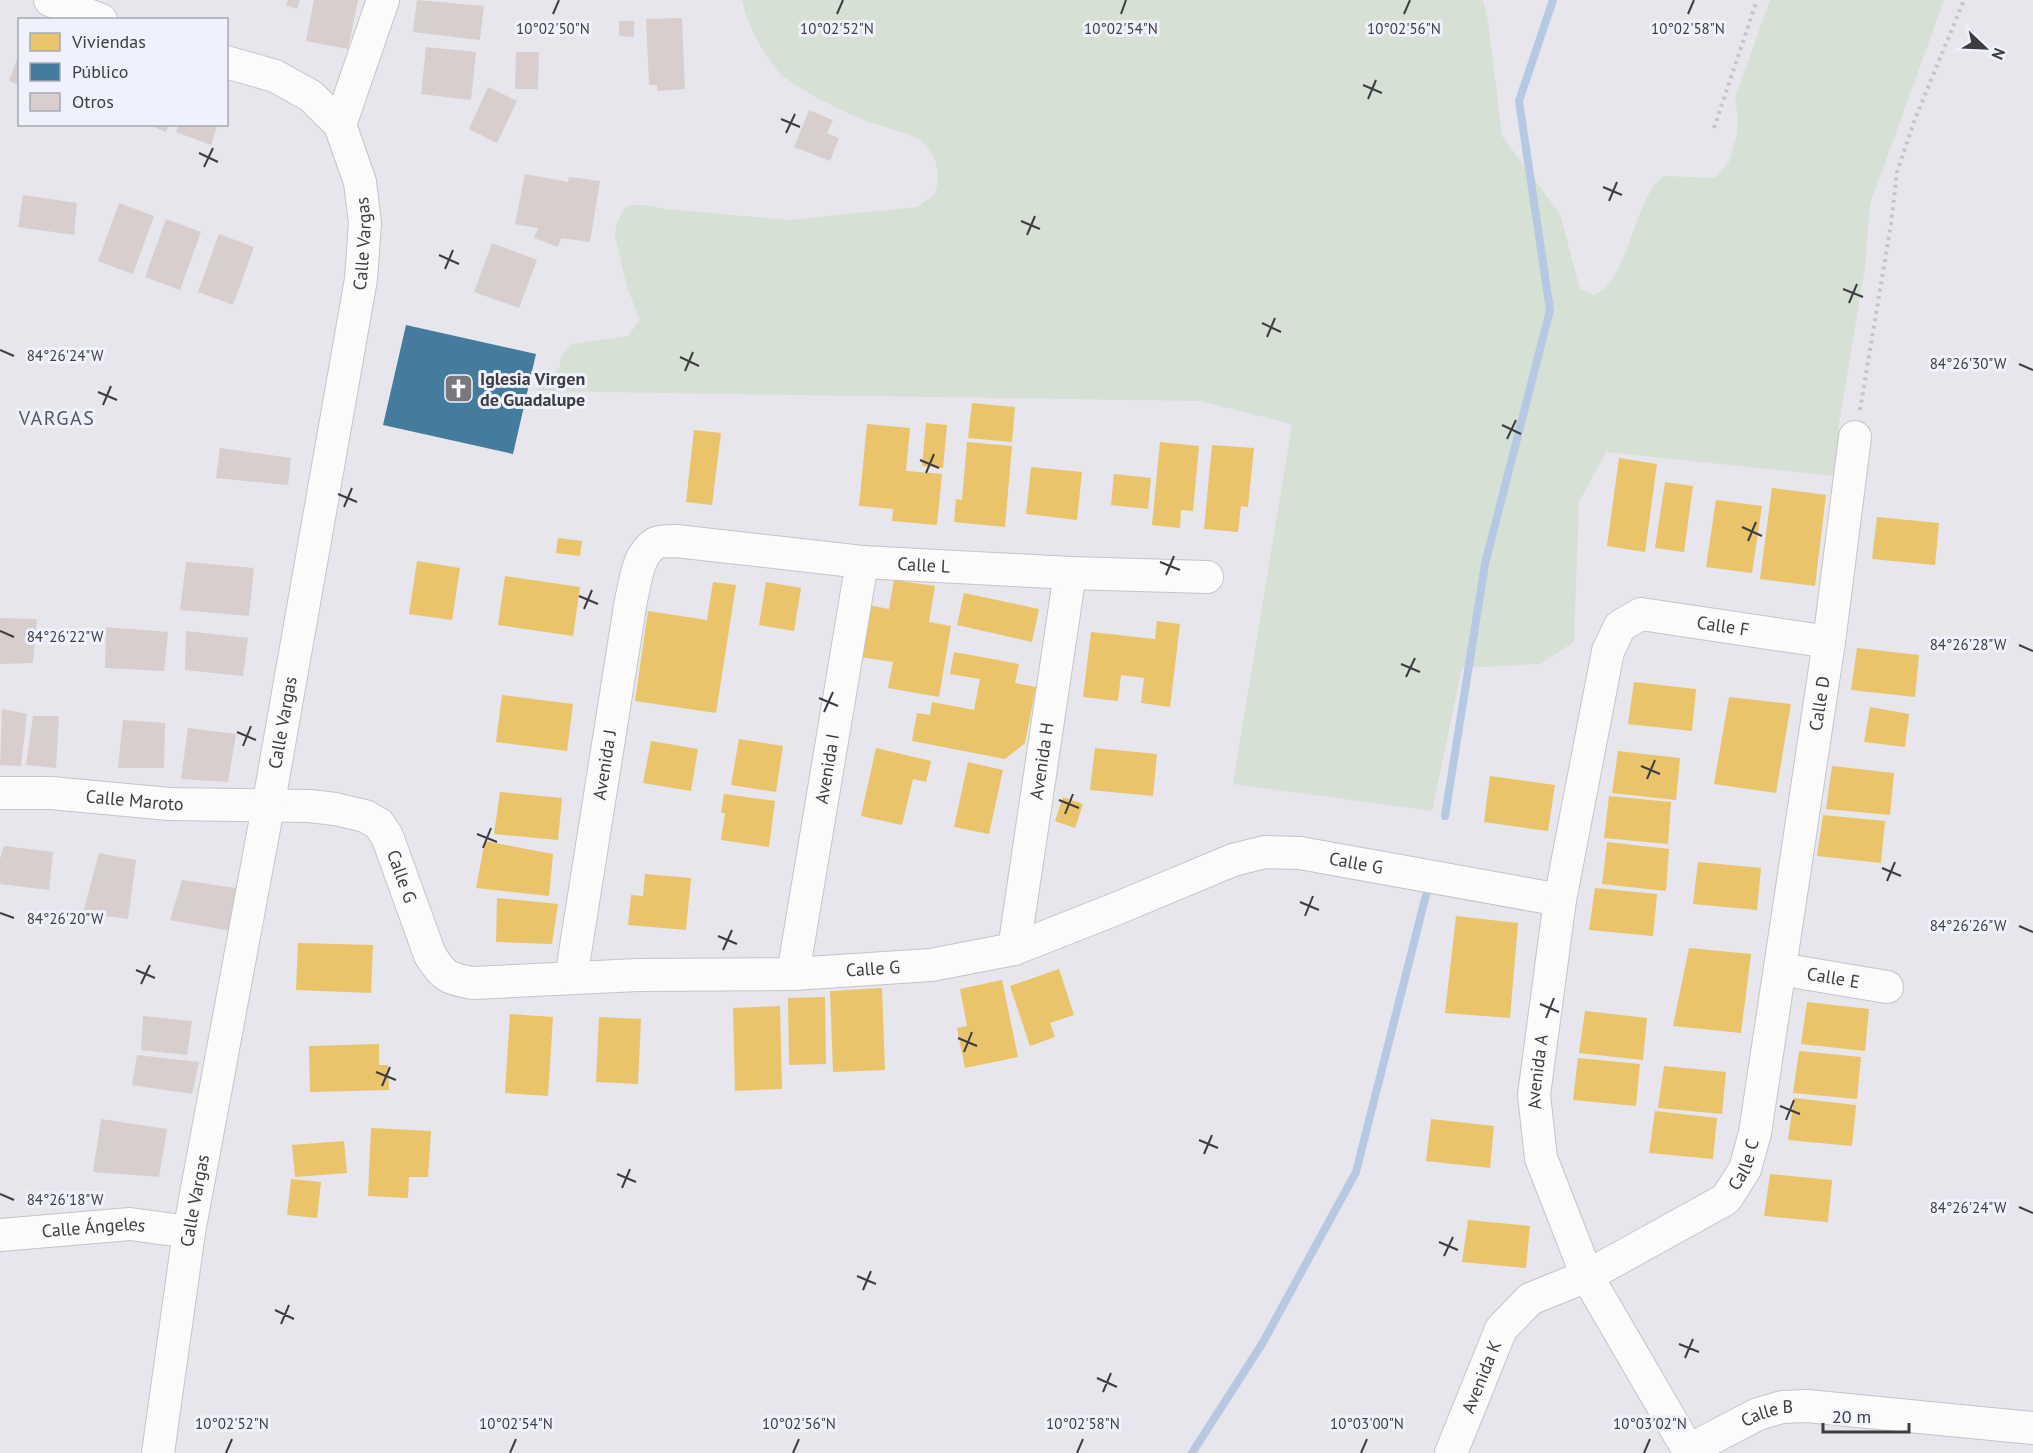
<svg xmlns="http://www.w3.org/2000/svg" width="2033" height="1453" font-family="'PT Sans',sans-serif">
	<rect width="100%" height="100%" fill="#e6e6ec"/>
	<path fill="#d7e0d4" d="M742 0H1483L1488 21 1502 136 1560 214 1580 289 1594 295C1631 280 1632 198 1664 176L1714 178 1729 162 1737 134 1738 119 1735 98 1770 0H1944L1870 204 1865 267 1839 423 1835 476 1606 452 1579 502 1574 642 1540 664 1462 668 1432 811 1233 784 1292 424 1200 401 536 391 559 368 562 355 572 344 628 336 640 320 627 287 615 236 617 223 624 210 630 205H644L665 209 789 220 917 207 934 195C943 175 936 154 921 141 913 134 880 126 869 122 847 114 791 87 777 70 761 50 747 25 742 0Z"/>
	<path fill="#e9c46a" d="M972 403 1015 407 1012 442 968 438Z
		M926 423 947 425 943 468 922 466Z
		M867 424 910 428 906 471 942 474 937 525 892 521 893 509 859 506Z
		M694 430 721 433 712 505 686 502Z
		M967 442 1012 446 1005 527 954 522 956 499 962 500Z
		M1160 442 1199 446 1193 511 1181 510 1180 528 1152 525Z
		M1212 445 1254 448 1248 507 1241 506 1238 532 1204 529Z
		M1619 458 1657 464 1645 552 1607 546Z
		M1031 467 1082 472 1077 520 1026 514Z
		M1114 474 1151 478 1148 509 1111 505Z
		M1665 482 1693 486 1684 552 1655 548Z
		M1772 488 1826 495 1815 586 1760 579Z
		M1716 500 1762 506 1752 573 1706 567Z
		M1877 517 1939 523 1935 565 1872 559Z
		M558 538 582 541 580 556 556 553Z
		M417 561 460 568 452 620 409 614Z
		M505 576 580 587 573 636 498 625Z
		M894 580 935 586 929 622 951 626 939 697 888 688 893 662 860 657 868 605 889 609Z
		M713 582 736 585 716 713 635 701 648 611 707 620Z
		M766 582 801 588 794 631 759 625Z
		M964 593 1039 609 1032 642 957 625Z
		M1157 621 1180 624 1170 707 1141 703 1144 678 1121 675 1118 701 1083 697 1091 632 1155 639Z
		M1857 648 1919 655 1915 697 1851 690Z
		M954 652 1019 664 1015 683 1036 687 1025 743 1005 759 912 741 917 713 930 715 932 702 974 710 980 679 950 674Z
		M1634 682 1696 689 1692 731 1628 724Z
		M502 695 573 704 567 751 496 742Z
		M1729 697 1791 704 1776 793 1714 784Z
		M1870 707 1909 714 1905 747 1864 742Z
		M739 739 783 746 776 792 731 785Z
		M651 741 698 749 691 791 643 783Z
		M876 748 931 761 926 782 913 779 902 825 861 816Z
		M1095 748 1157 754 1153 796 1090 790Z
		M1618 751 1680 758 1676 800 1612 793Z
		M968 762 1003 770 989 834 954 827Z
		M1832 766 1894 773 1890 815 1826 809Z
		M1490 776 1555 785 1548 831 1484 822Z
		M500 792 562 798 558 840 494 834Z
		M724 794 775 801 769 847 721 840 725 813H721Z
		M1609 796 1671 802 1668 844 1604 838Z
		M1063 797 1083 804 1075 828 1055 821Z
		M1823 815 1885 821 1881 863 1817 856Z
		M485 841 553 854 549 896 476 888Z
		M1607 842 1669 849 1666 891 1602 884Z
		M1698 862 1761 868 1757 910 1693 904Z
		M645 874 691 878 686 930 628 925 631 895 643 896Z
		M1595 888 1657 894 1653 936 1589 930Z
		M497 898 558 904 552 944 496 942Z
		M1456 916 1518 923 1510 1018 1445 1013Z
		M298 943 373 945 371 993 296 990Z
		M1689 948 1751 954 1741 1033 1673 1026Z
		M1059 969 1074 1015 1050 1023 1055 1037 1030 1046 1010 986Z
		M1002 980 1018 1057 965 1068 957 1028 967 1026 960 989Z
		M882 988 885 1070 833 1072 830 991Z
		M825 997 826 1064 789 1065 788 998Z
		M1807 1002 1869 1009 1865 1051 1801 1044Z
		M780 1006 782 1089 735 1091 733 1008Z
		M1585 1011 1647 1018 1643 1060 1579 1053Z
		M510 1014 553 1017 548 1096 505 1093Z
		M599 1017 641 1019 638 1084 596 1082Z
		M379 1044V1065H388L389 1090 310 1092 309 1046Z
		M1799 1051 1861 1057 1857 1099 1793 1093Z
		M1578 1058 1640 1064 1636 1106 1573 1100Z
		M1664 1066 1726 1072 1722 1114 1658 1108Z
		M1794 1098 1856 1105 1852 1146 1788 1140Z
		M1655 1111 1717 1118 1713 1159 1649 1153Z
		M1431 1119 1494 1126 1490 1168 1426 1161Z
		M371 1128 431 1131 428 1177H409L408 1198 368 1196Z
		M344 1141 347 1173 295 1177 292 1145Z
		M1770 1174 1832 1180 1828 1222 1764 1216Z
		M291 1179 321 1182 317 1218 287 1215Z
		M1468 1220 1530 1226 1526 1268 1462 1262Z"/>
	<path fill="#457b9d" d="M406 325 536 354 513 454 383 425Z"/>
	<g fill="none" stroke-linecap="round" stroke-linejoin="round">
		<path stroke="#b6c8e2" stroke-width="8" d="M1445 816 1485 564 1550 310 1519 101 1553 0
			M1192 1453 1262 1344 1356 1172 1427 891"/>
	</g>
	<path fill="#d7cecd" d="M288 0H300L297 9 286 5Z
		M314 0H358L348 49 306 41Z
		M417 0 484 6 480 40 413 32Z
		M682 18 685 89 658 91 657 85H649L646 19Z
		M619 21H634V37L619 36Z
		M426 47 476 52 471 100 421 94Z
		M516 52H539L538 89H515Z
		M19 54H20V85L9 81Z
		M488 87 517 101 497 143 469 129Z
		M809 110 833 120 827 133 839 138 830 161 794 147Z
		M147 124H169L166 132Z
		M179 124H218L211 145 176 132Z
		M525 174 568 182 569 177 600 181 590 242 561 238 558 247 534 238 538 228 515 224Z
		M23 195 77 203 74 235 18 227Z
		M119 203 154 216 133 274 98 261Z
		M166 219 201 232 180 290 145 277Z
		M219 234 254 247 233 305 198 292Z
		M492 243 537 260 519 308 474 292Z
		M220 448 291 458 288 485 216 478Z
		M186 562 254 568 249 616 180 610Z
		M0 618 37 619 33 663 0 664Z
		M106 627 168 632 164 671 105 668Z
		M186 631 248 638 243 676 185 670Z
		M2 709 27 714 21 766 0 765Z
		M33 716H59L56 768 26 765Z
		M123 720 165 723 164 768H118Z
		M188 728 236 734 228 782 181 779Z
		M4 846 53 852 49 890 0 884V859Z
		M99 853 136 860 128 919 83 913Z
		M182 880 236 888 231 931 170 920Z
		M143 1016 192 1021 187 1055 141 1050Z
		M137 1055 199 1062 192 1094 132 1085Z
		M101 1119 167 1129 159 1177 93 1172Z"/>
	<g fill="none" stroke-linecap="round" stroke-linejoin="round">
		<defs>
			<g id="minor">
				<path d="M50 0 101 20"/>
				<path d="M340 125 383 0"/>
				<path id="s1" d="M0 793H51L169 804 310 806 335 809 365 816 379 824 387 836 430 955C443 976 448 979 473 983L638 975 793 974 931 965 1014 949 1118 908 1233 860 1265 852 1300 853 1560 900"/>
				<path id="s2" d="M1014 949 1070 573"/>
				<path id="s3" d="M1780 969 1887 987"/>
				<path id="s4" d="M793 974 862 562"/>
				<path id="s5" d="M571 978 631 600C636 581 637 554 656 543 661 541 670 541 676 541L862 562 1070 573 1207 577"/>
				<path id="s6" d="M0 1235 130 1224 189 1232"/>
				<path id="s7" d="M1689 1450 1758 1414 1782 1407 1807 1406 2033 1428"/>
				<path id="s8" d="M158 1453 189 1232 268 807 361 279 365 223 360 182 340 125 311 96 275 76 226 62"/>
				<path id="s9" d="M1451 1453 1501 1329 1530 1299 1587 1276 1726 1199 1745 1169 1755 1133 1829 642 1855 437"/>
				<path id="s10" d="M1690 1453 1587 1276 1541 1158 1534 1095 1560 900 1608 651 1620 626 1641 614 1829 642"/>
			</g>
		</defs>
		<use href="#minor" stroke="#c4c4c9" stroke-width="34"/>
		<path stroke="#c5c5c7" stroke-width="4" stroke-dasharray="3 4.5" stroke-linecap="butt" d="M1714 128 1757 0
			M1860 410 1891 224 1897 172 1915 119 1964 0"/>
		<use href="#minor" stroke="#fbfbfc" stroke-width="32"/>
	</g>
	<path fill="none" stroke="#3c3c41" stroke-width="2" d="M553 14 559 0M837 14 843 0M1121 14 1126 0M1404 14 1410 0M1688 14 1694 0M1363 85 1382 93M1368 99 1376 80M781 119 800 127M786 133 795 114M199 153 218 162M204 167 213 148M1603 187 1622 195M1609 201 1617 182M1021 221 1040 229M1027 235 1035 216M439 255 459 264M445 269 453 250M1843 289 1863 297M1849 303 1857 284M1262 323 1281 332M1267 337 1275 318M0 350 14 356M680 357 699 366M2019 364 2033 370M685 371 693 352M98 392 117 400M103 405 111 386M1502 425 1521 434M1507 439 1516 420M920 460 939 468M926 473 934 454M338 494 357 502M344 507 352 488M1742 527 1762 536M1748 541 1756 522M1160 562 1180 570M1166 575 1174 556M579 596 598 604M584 609 592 590M0 631 14 637M2019 645 2033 651M1401 664 1420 672M1406 677 1415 658M819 698 838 706M824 712 833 692M237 732 256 740M243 746 251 726M1641 766 1660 774M1647 779 1655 760M1059 800 1079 808M1065 814 1073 794M477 834 497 842M483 848 491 828M1882 868 1901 876M1887 881 1895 862M1300 902 1319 910M0 913 14 918M1305 916 1313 896M2019 926 2033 932M718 936 737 944M723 950 732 930M136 970 155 978M141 984 150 965M1540 1004 1559 1012M1546 1018 1554 998M958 1038 977 1046M964 1052 972 1032M376 1072 396 1080M382 1086 390 1067M1780 1106 1800 1114M1786 1120 1794 1100M1199 1140 1218 1148M1204 1154 1212 1135M617 1174 636 1182M622 1188 630 1169M0 1194 14 1200M2019 1207 2033 1213M1439 1242 1458 1250M1444 1256 1453 1237M857 1276 876 1284M863 1290 871 1271M275 1310 294 1319M281 1324 289 1305M1679 1344 1699 1352M1685 1358 1693 1339M1097 1378 1117 1387M1103 1392 1111 1373M226 1453 232 1439M510 1453 516 1439M793 1453 799 1439M1077 1453 1083 1439M1361 1453 1367 1439M1644 1453 1650 1439"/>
	<defs>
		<symbol id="church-square" viewBox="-11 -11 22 22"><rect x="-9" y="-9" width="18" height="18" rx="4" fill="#78787d" stroke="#eff1fd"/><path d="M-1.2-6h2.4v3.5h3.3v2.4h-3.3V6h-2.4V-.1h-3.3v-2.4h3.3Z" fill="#fff"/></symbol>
	</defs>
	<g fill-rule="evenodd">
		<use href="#church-square" x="442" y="372" width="33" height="33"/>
	</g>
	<g text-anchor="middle" stroke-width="6" stroke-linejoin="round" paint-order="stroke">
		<g font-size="18" fill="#3c3c41" stroke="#eff1fd">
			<text dy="6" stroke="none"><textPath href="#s8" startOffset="1227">Calle Vargas</textPath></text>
			<text dy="6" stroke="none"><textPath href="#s5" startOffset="716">Calle L</textPath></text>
			<text dy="6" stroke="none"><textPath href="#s10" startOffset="980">Calle F</textPath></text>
			<text dy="6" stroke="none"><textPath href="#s9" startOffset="903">Calle D</textPath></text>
			<text dy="6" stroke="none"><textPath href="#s8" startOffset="741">Calle Vargas</textPath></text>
			<text dy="6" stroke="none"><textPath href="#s2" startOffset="190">Avenida H</textPath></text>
			<text dy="6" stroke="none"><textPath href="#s5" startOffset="216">Avenida J</textPath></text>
			<text dy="6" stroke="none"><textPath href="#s4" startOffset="208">Avenida I</textPath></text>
			<text dy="6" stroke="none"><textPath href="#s1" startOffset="135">Calle Maroto</textPath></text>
			<text dy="6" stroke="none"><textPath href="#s1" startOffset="1482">Calle G</textPath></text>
			<text dy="6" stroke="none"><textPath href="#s1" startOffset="440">Calle G</textPath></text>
			<text dy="6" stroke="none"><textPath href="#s1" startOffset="978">Calle G</textPath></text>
			<text dy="6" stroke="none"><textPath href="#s3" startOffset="54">Calle E</textPath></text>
			<text dy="6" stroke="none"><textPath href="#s10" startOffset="418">Avenida A</textPath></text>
			<text dy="6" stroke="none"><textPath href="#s9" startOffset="435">Calle C</textPath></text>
			<text dy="6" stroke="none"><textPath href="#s8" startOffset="255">Calle Vargas</textPath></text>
			<text dy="6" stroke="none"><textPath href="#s6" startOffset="94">Calle Ángeles</textPath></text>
			<text dy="6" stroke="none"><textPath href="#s9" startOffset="82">Avenida K</textPath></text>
			<text dy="6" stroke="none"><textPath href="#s7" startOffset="87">Calle B</textPath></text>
		</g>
		<g font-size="18" font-weight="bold" fill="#3c3c41" stroke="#eff1fd" text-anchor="start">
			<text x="480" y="385">Iglesia Virgen<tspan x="480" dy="21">de Guadalupe</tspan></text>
		</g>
		<g font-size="20" letter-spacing="1.5" fill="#555761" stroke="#eff1fd">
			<text x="57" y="425">VARGAS</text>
		</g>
	</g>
	<g font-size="15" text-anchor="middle" fill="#3c3c41" stroke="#eff1fd" stroke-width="6" stroke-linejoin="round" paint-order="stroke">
		<text x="553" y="34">10°02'50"N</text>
		<text x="837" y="34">10°02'52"N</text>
		<text x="1121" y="34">10°02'54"N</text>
		<text x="1404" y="34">10°02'56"N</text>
		<text x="1688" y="34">10°02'58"N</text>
		<text x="65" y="361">84°26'24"W</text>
		<text x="1968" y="369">84°26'30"W</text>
		<text x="65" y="642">84°26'22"W</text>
		<text x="1968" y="650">84°26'28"W</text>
		<text x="65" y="924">84°26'20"W</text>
		<text x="1968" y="931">84°26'26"W</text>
		<text x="65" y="1205">84°26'18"W</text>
		<text x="1968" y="1213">84°26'24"W</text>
		<text x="232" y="1429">10°02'52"N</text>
		<text x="516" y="1429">10°02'54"N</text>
		<text x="799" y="1429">10°02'56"N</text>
		<text x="1083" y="1429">10°02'58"N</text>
		<text x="1367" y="1429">10°03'00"N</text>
		<text x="1650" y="1429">10°03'02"N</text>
	</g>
	<rect x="18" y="18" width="210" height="108" fill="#eff1fd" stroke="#a7a9b2" stroke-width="1.5"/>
	<rect x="30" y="33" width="30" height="18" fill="#e9c46a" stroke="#a7a9b2" stroke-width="1.5"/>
	<text x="72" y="48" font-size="18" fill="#3c3c41">Viviendas</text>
	<rect x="30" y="63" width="30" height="18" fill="#457b9d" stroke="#a7a9b2" stroke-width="1.5"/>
	<text x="72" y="78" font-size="18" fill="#3c3c41">Público</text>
	<rect x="30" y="93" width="30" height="18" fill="#d7cecd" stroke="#a7a9b2" stroke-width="1.5"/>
	<text x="72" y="108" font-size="18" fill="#3c3c41">Otros</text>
	<g transform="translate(1985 48) rotate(113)" stroke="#eff1fd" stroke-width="4.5" paint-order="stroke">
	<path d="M0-4.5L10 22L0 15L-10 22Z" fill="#3c3c41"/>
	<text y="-9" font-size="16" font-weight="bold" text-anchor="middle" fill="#3c3c41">N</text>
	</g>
	<path d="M1823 1423v9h86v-9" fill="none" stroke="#3c3c41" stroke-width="3"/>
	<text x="1832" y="1423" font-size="18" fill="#3c3c41" stroke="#eff1fd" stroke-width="4.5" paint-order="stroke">20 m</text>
</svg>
